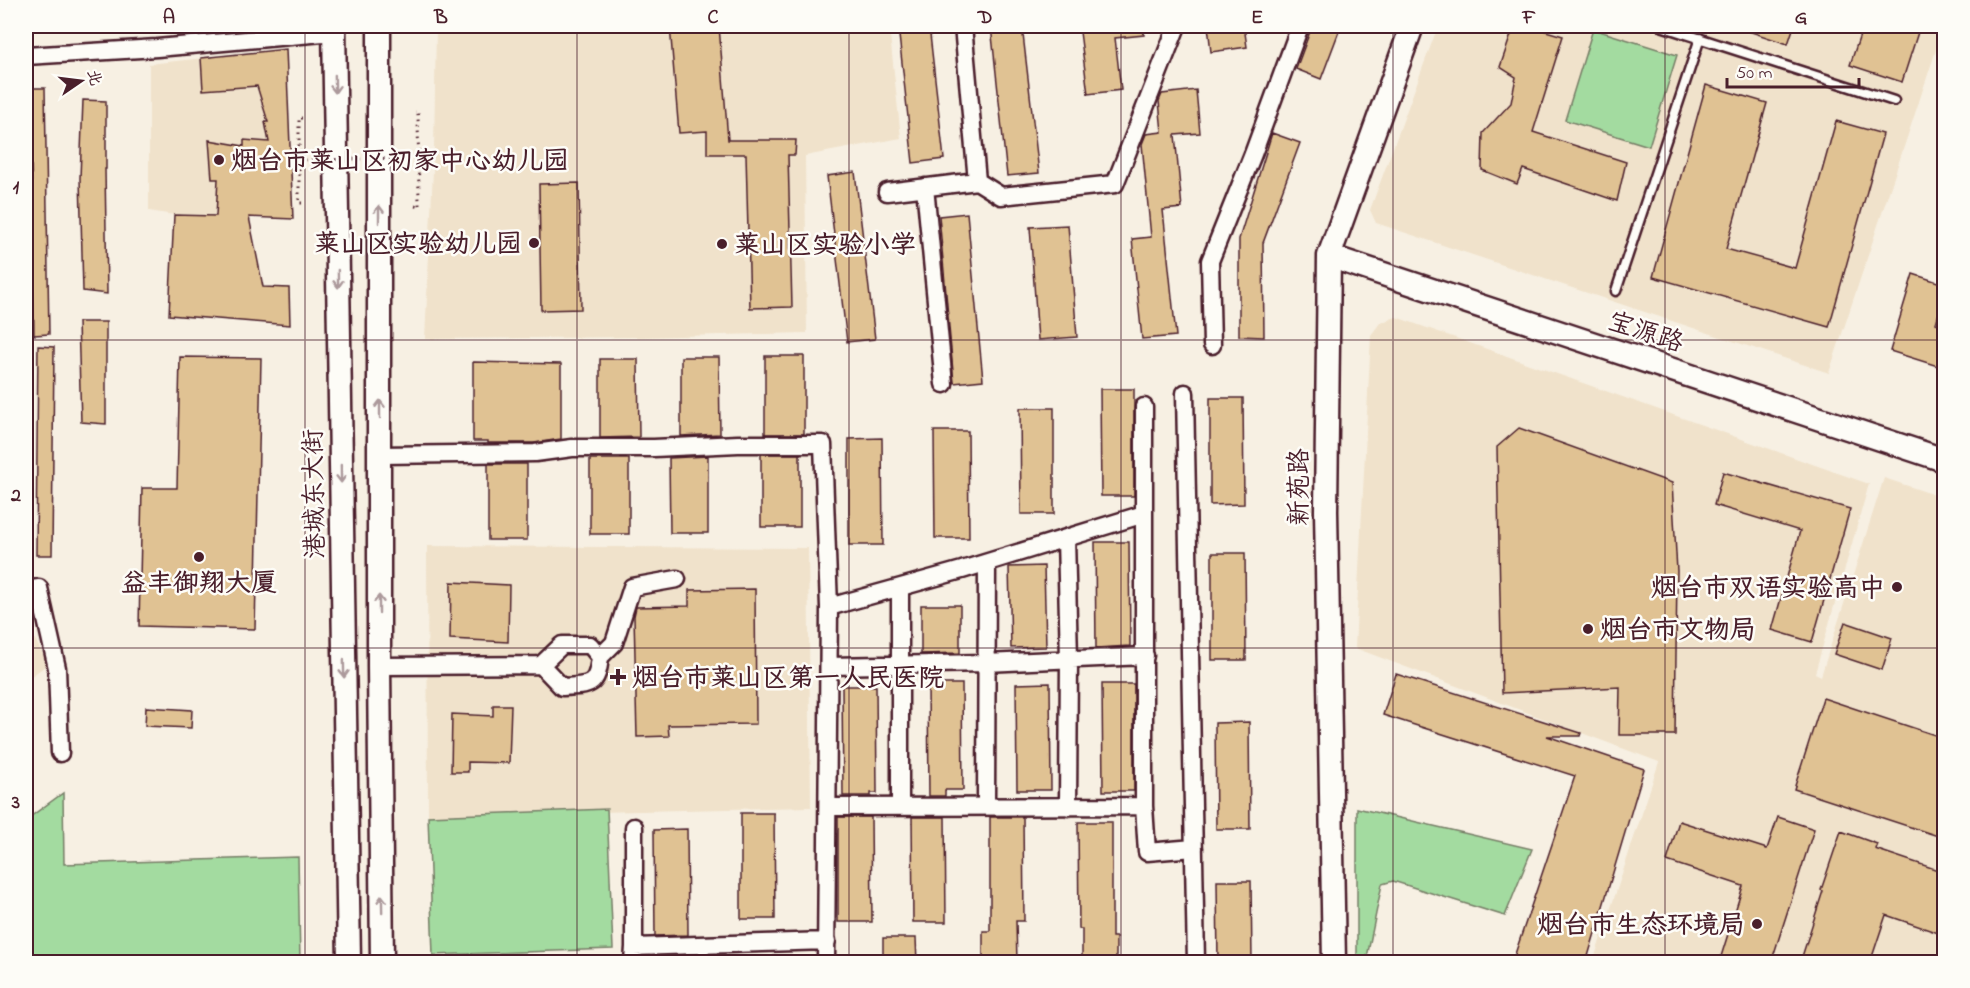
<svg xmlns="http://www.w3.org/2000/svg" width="1970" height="988" font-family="'Indie Flower','LXGW WenKai TC',sans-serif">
	<rect width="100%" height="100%" fill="#f7f0e3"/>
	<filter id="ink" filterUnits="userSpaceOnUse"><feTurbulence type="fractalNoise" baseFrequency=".0167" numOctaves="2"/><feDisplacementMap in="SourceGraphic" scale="12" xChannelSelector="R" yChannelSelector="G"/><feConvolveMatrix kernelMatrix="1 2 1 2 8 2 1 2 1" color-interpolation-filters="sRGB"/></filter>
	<g filter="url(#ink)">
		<path fill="#f0e2cb" d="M436 26H889L901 138 805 156 807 333 641 337 425 339 434 149Z
			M1438 26H1944L1829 373 1376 223 1370 210Z
			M286 49 293 219 174 215 149 211V64Z
			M1396 317 1869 484 1815 673 1821 676 1884 478 1944 498V962H1593L1659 762 1355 648 1371 335 1380 323Z
			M427 546 808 548 811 807 428 816Z
			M26 622 48 664 26 680Z"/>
		<path fill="#a3dba0" stroke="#767d66" stroke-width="1.5" d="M772 26H873V27L773 34Z
			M1593 29 1677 55 1649 146 1565 120Z
			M63 793 64 864 298 857 300 962H26V820Z
			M1357 808 1532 849 1505 916 1393 881 1382 884 1366 962H1357Z
			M607 809 613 949 433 955 428 816Z"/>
		<path fill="#e0c293" stroke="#4a1f2b" stroke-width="1.5" d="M670 26H719L728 140H796L795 155H788L792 307 750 308 746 154H707V131L679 133Z
			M898 26H929L944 159 913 163Z
			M991 26H1022L1039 173 1007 176Z
			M1093 26H1143L1144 35 1115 38 1121 90 1088 94 1080 32 1094 31Z
			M1208 26H1244L1247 47 1211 52Z
			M1312 26H1341L1321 79 1296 69Z
			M1514 26H1529L1563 36 1533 132 1626 162 1617 201 1523 169 1517 184 1482 170 1483 133 1511 103 1516 77 1500 67Z
			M1739 26H1794L1788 44 1739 28Z
			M1863 26H1920L1902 82 1850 65Z
			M286 49 293 219 249 217 263 287 289 288 290 325 169 315 174 215 216 216 218 179H212L209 140 244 146V140L269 142 265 122H268L257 86 203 90 201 58Z
			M1706 85 1767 103 1726 249 1795 268 1836 121 1883 134 1829 327 1653 277Z
			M30 88H45L49 334 34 335Z
			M1196 90 1200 133 1175 135 1182 208 1163 210 1176 336 1142 339 1132 239 1151 237 1142 144 1146 134 1162 132 1159 101 1162 94Z
			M83 100 106 101V169H105L107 294 83 291 80 178Z
			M1272 133 1300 143 1263 243 1264 337 1239 336V239Z
			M855 172 875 339 847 342 827 176Z
			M579 183 581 309 541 310 539 184Z
			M967 213 983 380 954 383 939 216Z
			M1068 225 1077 337 1038 340 1030 227Z
			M1913 274 1944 284V296L1936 323 1944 326V368L1890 351Z
			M78 322H106V424L81 422Z
			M38 346 54 347 52 555H36Z
			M765 356H804V434H765Z
			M180 357 261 358 255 629 139 626 142 488H177Z
			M681 357H719L720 434 681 436Z
			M600 359H638L639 437 600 438Z
			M473 362 561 364V439L534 443H488V441H473Z
			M1100 389H1134V496H1101Z
			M1210 398H1243L1244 504 1210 505Z
			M1020 408H1054V514H1021Z
			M1519 428 1672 483 1677 571 1675 735H1619L1620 687 1502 693 1497 447Z
			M934 431H968L969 538H935Z
			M882 438 883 545H849V439Z
			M761 454H800V527H761Z
			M708 456V533H670L669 458Z
			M590 459H629V534H590Z
			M488 464H527V540H488Z
			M1723 472 1850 509 1812 642 1772 630 1800 531 1714 505Z
			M1095 542H1129L1130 646 1096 648Z
			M1212 553H1245L1246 660H1212Z
			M1044 566 1046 647 1011 648 1009 567Z
			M451 582 509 585 508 642 450 639Z
			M755 589 756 724 668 725 669 736 637 737 634 616 636 607 689 606V590Z
			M921 605H960V653L921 654Z
			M1845 622 1892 638 1882 670 1834 654Z
			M1396 674 1581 733 1580 736H1547L1644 769 1586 963H1512L1575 776 1383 715Z
			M1050 683 1051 790H1017L1016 684Z
			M928 684H962L963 790H945V796H929Z
			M1102 684H1134V791H1103Z
			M842 686H876L877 793H871V796H843Z
			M1823 698 1944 738V838L1794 789Z
			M493 705H511L509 763 468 762V772H451L452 714 493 716Z
			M146 707 192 710 191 728 145 726Z
			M1249 722 1250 829H1216L1215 723Z
			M741 813H774L775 919H741Z
			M838 817H871L872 922H838Z
			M912 817H945L946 922H913Z
			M990 817H1023L1024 921H1016L1017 963H983V931H990Z
			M1778 817 1814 829 1771 963H1719L1743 886 1667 861 1679 821 1767 849Z
			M1078 822H1112V937H1116V963H1082V929H1079Z
			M687 829 688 935 655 936 654 830Z
			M1841 831 1877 844 1875 849 1944 872V935L1886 915 1870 963H1800L1823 891 1821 890Z
			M1217 881H1251L1252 963H1218Z
			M883 938H916L917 963H883Z"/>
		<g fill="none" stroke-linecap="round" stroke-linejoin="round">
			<defs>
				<path id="lane" d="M1661 26 1894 101
					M1616 291 1700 38"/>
				<path id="street" d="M963 26 977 181
					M26 56 157 48 334 32
					M925 187 944 384
					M887 192 977 181 1001 196 1115 184 1177 26
					M1212 345 1210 261 1253 154 1300 26
					M1185 393 1196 962
					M1144 407V806L1147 852 1194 848
					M380 455 535 453 572 448H654L738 444H823L829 607 826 962
					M1066 538 1069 659 1068 807
					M900 588V807
					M26 590 39 588 57 668 60 753
					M829 607 962 570 1144 514
					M600 657 614 643 632 587 677 579
					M379 666 541 665 562 645H590L600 657C597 686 591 686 562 687L541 665
					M829 666 986 663 1145 656
					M986 806 987 563
					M829 807 1144 806
					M634 827V947L827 941
					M633 962 634 947"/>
				<path id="secondary" d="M334 26 349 962
					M379 26V666L382 962
					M1329 256 1944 460
					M1334 962 1326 511 1329 256 1412 26"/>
			</defs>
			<use href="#lane" stroke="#4a1f2b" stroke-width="13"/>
			<use href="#street" stroke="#4a1f2b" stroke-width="21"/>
			<use href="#secondary" stroke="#4a1f2b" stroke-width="27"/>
			<path stroke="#4a1f2b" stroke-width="3" stroke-dasharray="1.5 4.5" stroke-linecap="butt" d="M302 203H299V118H302
				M415 206 419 207 418 112H415"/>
			<use href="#lane" stroke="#fdfcf7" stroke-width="8"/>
			<use href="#street" stroke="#fdfcf7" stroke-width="16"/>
			<use href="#secondary" stroke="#fdfcf7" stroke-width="22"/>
			<path stroke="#4a1f2b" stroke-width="3" stroke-dasharray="1.5 4.5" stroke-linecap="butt" d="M299 160 419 158"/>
		</g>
		<defs><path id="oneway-shaft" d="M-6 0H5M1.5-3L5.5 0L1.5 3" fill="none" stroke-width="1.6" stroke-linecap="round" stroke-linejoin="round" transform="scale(1.5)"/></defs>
		<g stroke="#ac999b">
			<use href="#oneway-shaft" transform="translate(335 84) rotate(89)"/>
			<use href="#oneway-shaft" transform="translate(379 214) rotate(-90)"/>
			<use href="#oneway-shaft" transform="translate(338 279) rotate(89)"/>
			<use href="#oneway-shaft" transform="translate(380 409) rotate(-90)"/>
			<use href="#oneway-shaft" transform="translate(341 474) rotate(89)"/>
			<use href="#oneway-shaft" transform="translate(379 604) rotate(-90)"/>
			<use href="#oneway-shaft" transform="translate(344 669) rotate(89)"/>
			<use href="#oneway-shaft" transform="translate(382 904) rotate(-91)"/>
		</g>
	</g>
	<path fill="none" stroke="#4a1f2b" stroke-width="1.5" stroke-opacity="0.55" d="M305 26V962M577 26V962M849 26V962M1121 26V962M1393 26V962M1665 26V962M26 340H1944M26 648H1944"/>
	<g fill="#4a1f2b" stroke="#fdfcf7" stroke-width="2">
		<circle cx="219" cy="160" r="6"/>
		<circle cx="534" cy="243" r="6"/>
		<circle cx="722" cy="244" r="6"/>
		<circle cx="199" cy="557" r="6"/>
		<circle cx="1897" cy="587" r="6"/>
		<circle cx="1588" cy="629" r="6"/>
		<path d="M615 668h6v6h6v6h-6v6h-6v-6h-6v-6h6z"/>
		<circle cx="1757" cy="924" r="6"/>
	</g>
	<g text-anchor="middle" stroke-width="5" stroke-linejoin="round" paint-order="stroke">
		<g font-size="26" font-weight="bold" fill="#4a1f2b" stroke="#fdfcf7" text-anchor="start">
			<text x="231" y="169">烟台市莱山区初家中心幼儿园</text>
			<text x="522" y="252" text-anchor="end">莱山区实验幼儿园</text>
			<text x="734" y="253">莱山区实验小学</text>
			<text x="199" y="591" text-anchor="middle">益丰御翔大厦</text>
			<text x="1885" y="596" text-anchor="end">烟台市双语实验高中</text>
			<text x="1600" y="638">烟台市文物局</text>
			<text x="632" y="686">烟台市莱山区第一人民医院</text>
			<text x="1745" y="933" text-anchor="end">烟台市生态环境局</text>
		</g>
		<g font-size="26" fill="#4a1f2b" stroke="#fdfcf7">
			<text transform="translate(1646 331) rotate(18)" y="9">宝源路</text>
			<text transform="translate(1298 487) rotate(-90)" y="9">新苑路</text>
			<text transform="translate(313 494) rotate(-91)" y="9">港城东大街</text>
		</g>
	</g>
	<rect width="1970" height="988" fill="none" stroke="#fdfcf7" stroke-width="66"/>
	<g transform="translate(81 81) rotate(76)" stroke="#fdfcf7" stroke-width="4.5" paint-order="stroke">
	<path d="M0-4.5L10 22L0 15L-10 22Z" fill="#4a1f2b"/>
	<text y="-9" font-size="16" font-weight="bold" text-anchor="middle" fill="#4a1f2b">北</text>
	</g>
	<path d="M1727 78v9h132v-9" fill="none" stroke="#4a1f2b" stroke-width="3"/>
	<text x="1736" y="78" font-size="18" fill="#4a1f2b" stroke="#fdfcf7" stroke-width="4.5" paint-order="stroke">50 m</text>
	<rect x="33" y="33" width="1904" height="922" fill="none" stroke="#4a1f2b" stroke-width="2"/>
	<g font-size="20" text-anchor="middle" font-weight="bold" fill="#4a1f2b">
		<text x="169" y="23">A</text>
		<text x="441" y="23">B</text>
		<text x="713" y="23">C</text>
		<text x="985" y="23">D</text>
		<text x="1257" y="23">E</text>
		<text x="1529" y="23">F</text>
		<text x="1801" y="23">G</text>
		<text x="16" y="193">1</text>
		<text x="16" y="501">2</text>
		<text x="16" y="808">3</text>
	</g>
</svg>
